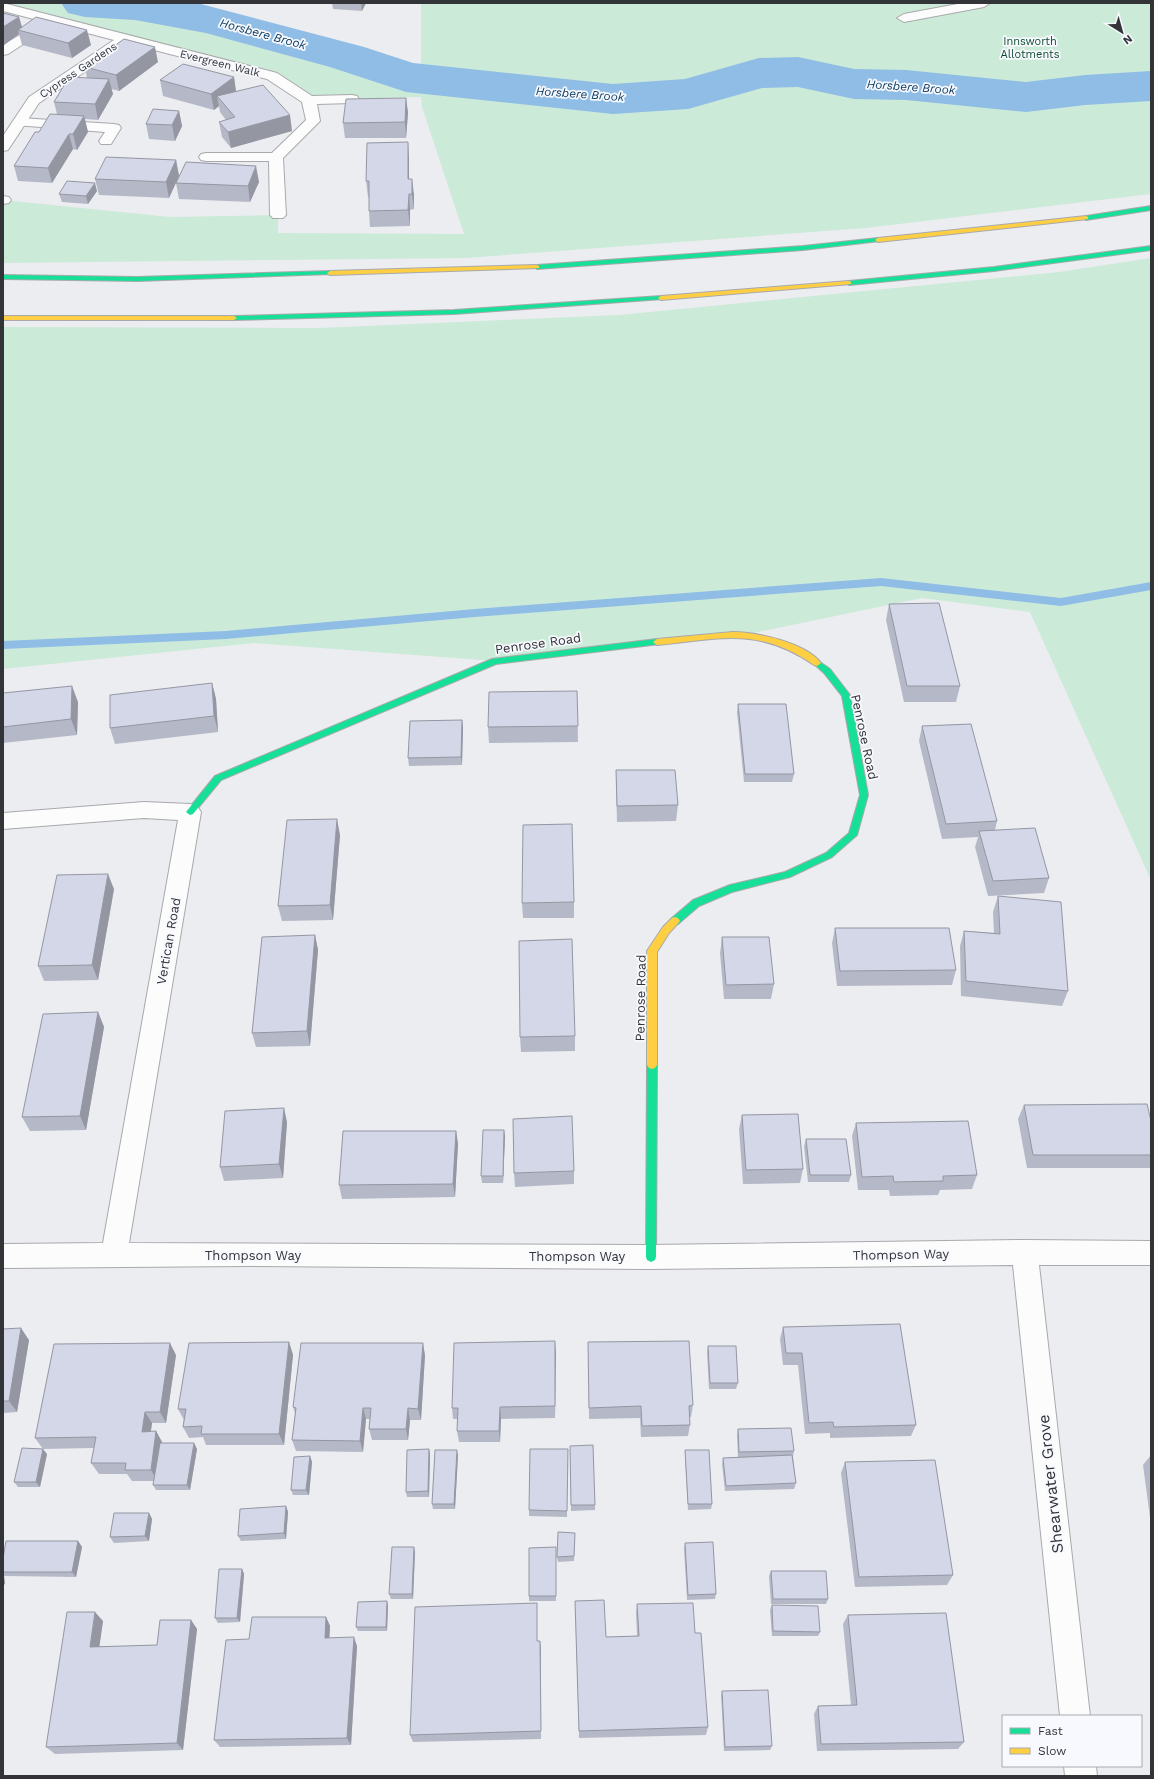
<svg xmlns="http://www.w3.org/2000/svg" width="1154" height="1779" font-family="'Work Sans',sans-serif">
	<rect width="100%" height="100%" fill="#ecedf1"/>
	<path fill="#ccead8" d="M3 3H160L181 5 421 71V3H1151V194L866 228 466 258 3 263V200L170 217 278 215V233L464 234 422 107 421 97 309 100 272 76Z
		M1151 258V880L1030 612 922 598 744 635 495 661 254 643 3 669V327L319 328 619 315 1059 272Z"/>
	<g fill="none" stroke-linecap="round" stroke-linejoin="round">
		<path fill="#8fbde6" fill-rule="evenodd" d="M881 578 1061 598 1151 582V590L1061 606 881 586 475 617 226 639 3 649V641L226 631 475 609Z"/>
		<path fill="#8fbde6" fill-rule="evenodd" d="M61 3H197L364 47 413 63 613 84 685 79 759 58 798 57 854 69 906 70 1026 82 1085 75 1151 71V101L1085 105 1026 112 906 100 854 99 798 87 762 88 688 109 613 114 406 92 330 67 206 33 135 20 85 17 68 13Z"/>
		<defs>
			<path id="lane" d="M963 3H990L984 7 904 22 897 18 904 14Z
				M45 20 50 21 52 24 50 27 8 54 3 55V45Z
				M20 118 114 124 119 125 121 128 111 144H101L99 141 105 132 15 125 13 122 15 119Z"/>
			<path id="street" d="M3 3 277 73 312 96 352 95 357 96 359 99 357 102 352 103 317 104 320 121 283 158 286 215 283 218H273L270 215 269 161H206L201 160 199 157 201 154 206 153H272L306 120 302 102 267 79 127 43 39 103 8 150 3 151V136L29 97 114 40 3 11Z
				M3 196 9 197 11 200 9 203 3 204Z
				M144 802 190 804 197 806 201 812 129 1243 649 1245 1025 1240 1151 1241V1265H1039L1090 1716H1060L1013 1265 649 1269 245 1266 3 1268V1244L103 1243 178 820 144 818 3 829V813Z
				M1064 1766H1096L1097 1776H1065Z"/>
			<path id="fast" d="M1151 206V210L1086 220 1083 218 1086 216Z
				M878 238 880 239V241L803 250 537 269 534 267 537 265 803 246Z
				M1151 246V250L994 271 849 285 846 283 849 281 994 267Z
				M330 271 332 272V274L137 281 3 279V275L137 277Z
				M661 296 663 297V299L454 314 234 320 231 318 234 316 454 310Z
				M657 639 660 640 661 642 660 644 496 664 221 780 193 814 190 815 186 812 215 776 492 659Z
				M817 660 830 669 850 695 868 795 857 835 832 857 790 877 732 892 699 906 678 924H672L670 921 672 918 693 900 730 885 785 872 826 853 849 833 860 795 842 696 824 673 813 663Z
				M652 1061 655 1062 657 1065 656 1257 655 1260 651 1262 647 1260 646 1257 647 1065 649 1062Z"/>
			<path id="slow" d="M1086 216 1088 217V219L878 242 875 240 878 238Z
				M537 265 539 266V268L330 275 327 273 330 271Z
				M849 281 851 282V284L661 300 658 298 661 296Z
				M3 316H234L237 318 234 320H3Z
				M733 632C757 632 806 643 821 663L817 666 814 665C758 626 719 639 657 645L653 642 657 639Z
				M675 917 678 918 680 921 669 933 657 952V1065L655 1068 652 1069 649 1068 647 1065V951L663 927 672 918Z"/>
		</defs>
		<use href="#lane" stroke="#a8a9ac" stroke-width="2"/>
		<use href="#street" stroke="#a8a9ac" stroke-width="2"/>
		<use href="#fast" stroke="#a8a9ac" stroke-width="2"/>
		<use href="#slow" stroke="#a8a9ac" stroke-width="2"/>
		<use href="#lane" fill="#fcfcfd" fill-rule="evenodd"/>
		<use href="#street" fill="#fcfcfd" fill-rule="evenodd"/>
		<use href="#fast" fill="#16e098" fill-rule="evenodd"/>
		<use href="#slow" fill="#ffcf43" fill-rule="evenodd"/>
	</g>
	<path fill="#b5b9c7" d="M332 3H366L362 11 333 9Z
		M3 13 19 17 22 27 91 45 72 58 22 45 19 34 4 45H3Z
		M158 62 119 91 111 89 113 94 98 120 85 119 88 132 77 150 73 149 52 183 18 181 14 166 39 132 57 114 54 102 87 78 85 67Z
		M234 77 236 92 292 131 231 148 222 137 219 122 226 120 220 112 219 106 214 110 163 96 160 80Z
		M406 98 408 113 406 138H345L343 123Z
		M179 111 182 126 175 141 149 139 146 124Z
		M409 158V179L414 195V209L410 210V226L370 227 369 211V197H368L366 181Z
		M176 160 179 176 259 182 250 202 179 199 176 183 169 198 99 195 95 179Z
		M97 191 88 204 62 202 59 194Z
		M889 604 960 686 956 702H904L886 620Z
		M212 683 216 699 218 732 115 744 110 728Z
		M577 691 578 742 489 743 488 727Z
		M3 693 78 702 77 735 3 743Z
		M738 704 794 774 792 782H744L737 712Z
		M462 720 463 728 462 765 409 766 408 758Z
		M922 726 997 821 995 830 1049 878 1044 893 988 896 975 847 978 837 942 839 919 741Z
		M616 770 678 805 676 821 617 822 616 786Z
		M340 835 333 920 282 921 278 906Z
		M114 889 98 980 44 981 38 966Z
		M998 896 1068 991 1062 1006 961 996 960 946 964 931 994 933 993 912Z
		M574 902V918H523L522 903Z
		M835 928 956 970 952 985 837 986 832 943Z
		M315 935 318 950 310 1046 256 1047 252 1033Z
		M722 937 774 984 771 999H724L720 953Z
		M98 1012 104 1027 86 1130 30 1131 22 1117Z
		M575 1036V1051L521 1052 520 1037Z
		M1024 1105 1151 1121V1168H1027L1018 1119Z
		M742 1115 803 1169 800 1183 743 1184 739 1129Z
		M287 1122 283 1178 224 1181 220 1167Z
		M856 1123 977 1175 972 1189 940 1190 938 1195 890 1196 889 1190H858L852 1136Z
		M504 1130 505 1137 503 1183H482L481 1176Z
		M456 1131 458 1144 455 1197 342 1199 339 1185Z
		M806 1139 851 1175 849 1182H808L804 1147Z
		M574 1171V1184L515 1187 514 1173Z
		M783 1327 916 1425 911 1436 830 1438V1433L805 1434 798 1365H783L780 1339Z
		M3 1329 29 1340 17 1412 3 1413Z
		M555 1341V1418L501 1419 500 1442H459L457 1431V1419H453L452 1408Z
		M289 1342 293 1355 284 1445H206L203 1437 189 1438 183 1427 184 1420 178 1409Z
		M588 1342 693 1405 691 1417H689L690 1425 688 1436 641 1437 640 1418 589 1419Z
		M708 1346 738 1383 736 1389H709L707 1352Z
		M176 1355 166 1423H152L151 1431H156L162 1442V1443H194L197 1449 190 1490H156L153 1485 154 1481H132L127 1474H99L91 1463 94 1448 43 1449 35 1438Z
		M425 1355 421 1420H410L408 1440H372L369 1429 370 1419H366L363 1452 296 1451 292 1440 295 1413 293 1407Z
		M738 1429 794 1451 793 1456 796 1483 794 1489 725 1491 722 1464 723 1458 738 1457 737 1435Z
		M570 1446 595 1505V1510L571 1511Z
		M429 1449 430 1455 429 1497H407L406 1492Z
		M568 1449 567 1517 529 1516V1510Z
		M685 1450 712 1504 711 1509 688 1510 685 1456Z
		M47 1454 40 1487H18L14 1482Z
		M458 1455 455 1509H433L432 1504Z
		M1151 1455V1525L1143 1465Z
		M310 1456 312 1462 309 1495H293L291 1490Z
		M845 1462 953 1575 947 1585 855 1587 841 1473Z
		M286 1506 288 1512 286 1539 241 1541 238 1536Z
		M149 1513 152 1519 149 1541 114 1543 110 1537Z
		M575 1533 574 1561 558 1562 557 1557Z
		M78 1541 82 1547 76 1577 5 1576H4L5 1584 3 1585V1558Z
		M685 1543 716 1594 715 1599 687 1600 684 1549Z
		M556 1547V1601H529V1596Z
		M415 1552 413 1599H391L389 1594Z
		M242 1569 244 1574 240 1622 218 1623 215 1618Z
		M771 1571 828 1599 826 1604H771L769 1576Z
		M387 1601 388 1606 387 1631H358L356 1627Z
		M575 1601 606 1637 637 1636 636 1613 637 1604 695 1633 708 1727 706 1735 579 1738Z
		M537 1603V1641H540L541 1650V1739L413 1742 410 1735Z
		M772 1605 820 1632 818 1636H772L770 1610Z
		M848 1615 964 1742 958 1749 817 1751 814 1714 818 1706 851 1705 843 1624Z
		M326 1617 330 1626 329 1638 357 1646 351 1745 220 1747 214 1740 249 1639Z
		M191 1620 197 1629 183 1750 55 1754 46 1747 103 1621 99 1647 157 1645Z
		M722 1691 772 1746 770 1750 724 1751 721 1695Z"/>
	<path fill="#9496a2" d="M361 3H366L362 11Z
		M19 17 23 31 18 30 19 34 4 45 3 42V27Z
		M87 30 91 45 72 58 68 43Z
		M155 47 158 62 119 91 116 75Z
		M234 77 236 92 217 96 219 106 214 110 211 94Z
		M109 79 113 94 98 120 95 104Z
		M406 98 408 113 406 138 405 122Z
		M179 111 182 126 175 141 172 125Z
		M290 115 292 131 231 148 228 132Z
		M84 116 88 132 77 150 73 134Z
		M69 134 73 149 52 183 48 168Z
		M408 142 409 158V195L408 179Z
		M176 160 179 176 169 198 166 182Z
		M256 166 259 182 250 202 248 186Z
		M412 179 414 195V209L412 194Z
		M95 183 97 191 88 204 86 196Z
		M409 194 410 210V226L408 210Z
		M212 683 216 699 218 732 214 716Z
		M72 686 78 702 77 735 71 719Z
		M462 720 463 728 462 765 461 757Z
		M337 819 340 835 333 920 330 905Z
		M108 874 114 889 98 980 92 965Z
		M315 935 318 950 310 1046 307 1031Z
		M98 1012 104 1027 86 1130 80 1116Z
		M284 1108 287 1122 283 1178 279 1164Z
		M504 1130 505 1137 503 1183V1176Z
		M456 1131 458 1144 455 1197 453 1184Z
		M21 1328 29 1340 17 1412 9 1401Z
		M555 1341 556 1353 555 1418Z
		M289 1342 293 1355 284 1445 279 1434Z
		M170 1343 176 1355 166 1423 160 1412Z
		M423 1343 425 1355 421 1420 418 1409Z
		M500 1407 501 1419 500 1442 499 1431Z
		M363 1408 366 1419 363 1452 360 1441Z
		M408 1408 410 1420 408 1440 406 1429Z
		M145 1412 152 1423 149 1443 142 1432Z
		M156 1431 162 1442 157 1481 151 1470Z
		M194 1443 197 1449 190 1490 187 1485Z
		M43 1449 47 1454 40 1487 36 1482Z
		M429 1449 430 1455 429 1497 428 1491Z
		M457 1450 458 1455 455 1509 454 1504Z
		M310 1456 312 1462 309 1495 306 1490Z
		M286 1506 288 1512 286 1539 284 1533Z
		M149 1513 152 1519 149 1541 145 1536Z
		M78 1541 82 1547 76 1577 72 1572Z
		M414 1547 415 1552 413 1599 412 1594Z
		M242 1569 244 1574 240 1622 237 1618Z
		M3 1574 4 1576 5 1584 3 1585Z
		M387 1601 388 1606 387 1631 386 1627Z
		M95 1612 103 1621 98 1656 90 1647Z
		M326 1617 330 1626 329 1647 325 1638Z
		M191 1620 197 1629 183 1750 177 1743Z
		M354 1637 357 1646 351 1745 347 1738Z
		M540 1641 541 1650V1739V1731Z"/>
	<path fill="#d3d7e7" stroke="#9496a2" d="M3 13 19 17 3 27Z
		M36 17 87 30 68 43 18 30Z
		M124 39 155 47 116 75 85 67Z
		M183 64 234 77 211 94 160 80Z
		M69 77 109 79 95 104 54 102Z
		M263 85 290 115 228 132 219 122 235 117 217 96Z
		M406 98 405 122 343 123 346 99Z
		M153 109 179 111 172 125 146 124Z
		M50 114 84 116 73 134H69L48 168 14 166 35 132H39Z
		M408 142V179H412V194H409L408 210 369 211V181H366L367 143Z
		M106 157 176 160 166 182 95 179Z
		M186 162 256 166 248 186 176 183Z
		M67 181 95 183 86 196 59 194Z
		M939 603 960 686H907L889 604Z
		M212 683 214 716 110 728V695Z
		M72 686 71 719 3 727V693Z
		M577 691 578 726 488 727 489 692Z
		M738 704H786L794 774H745Z
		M462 720 461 757 408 758 410 721Z
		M971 724 997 821 946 824 922 726Z
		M616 770H675L678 805 617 806Z
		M337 819 330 905 278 906 287 820Z
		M572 824 574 902 522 903 523 825Z
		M1035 828 1049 878 993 881 979 831Z
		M108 874 92 965 38 966 57 875Z
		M998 896 1061 902 1068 991 966 981 964 931 1000 934Z
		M835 928H949L956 970 840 971Z
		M315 935 307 1031 252 1033 262 937Z
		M722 937H769L774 984 726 985Z
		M572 939 575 1036 520 1037 519 941Z
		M98 1012 80 1116 22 1117 43 1014Z
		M1147 1104 1151 1121V1155H1033L1024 1105Z
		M284 1108 279 1164 220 1167 225 1111Z
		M798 1114 803 1169 746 1170 742 1115Z
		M572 1116 574 1171 514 1173 513 1119Z
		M968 1121 977 1175 943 1176V1181L894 1182 893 1176 862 1177 856 1123Z
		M483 1130H504L503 1176H481Z
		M343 1131H456L453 1184 339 1185Z
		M806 1139H846L851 1175H810Z
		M900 1324 916 1425 834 1427 833 1422 809 1423 802 1353H786L783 1327Z
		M21 1328 9 1401H3V1329Z
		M555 1341V1406L500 1407 499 1431H457L458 1408H452L454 1343Z
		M689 1341 693 1405 689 1406 690 1425 642 1426 641 1406 589 1408 588 1342Z
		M289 1342 279 1434H201L202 1426 183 1427 186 1409H178L189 1343Z
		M170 1343 160 1412H145L142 1432 156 1431 151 1470H125L126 1463H91L96 1437 35 1438 54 1344Z
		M301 1343H423L418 1409 408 1408 406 1429H369L371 1408H363L360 1441 292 1440 296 1408 293 1407Z
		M708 1346H736L738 1383H710Z
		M791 1428 794 1451 739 1452 738 1429Z
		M160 1443H194L187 1485H153Z
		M593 1445 595 1505H571L570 1446Z
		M22 1448 43 1449 36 1482H14Z
		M429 1449 428 1491 406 1492 407 1450Z
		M530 1449H568L567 1511 529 1510Z
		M435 1450H457L454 1504H432Z
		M685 1450H709L712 1504H688Z
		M792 1455 796 1483 726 1486 723 1458Z
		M310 1456 306 1490H291L294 1457Z
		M935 1460 953 1575 859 1577 845 1462Z
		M286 1506 284 1533 238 1536 240 1509Z
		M114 1513H149L145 1536 110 1537Z
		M558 1532 575 1533 574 1556 557 1557Z
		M6 1541H78L72 1572H3V1558Z
		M713 1542 716 1594 688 1595 685 1543Z
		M392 1547H414L412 1594H389Z
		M556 1547V1596H529V1548Z
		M219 1569H242L237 1618H215Z
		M771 1571H826L828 1599H773Z
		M604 1600 606 1637 639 1636 637 1604 693 1603 695 1633H701L708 1727 579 1731 575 1601Z
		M387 1601 386 1627H356L358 1602Z
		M537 1603V1641H540L541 1731 410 1735 415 1607Z
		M772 1605 818 1606 820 1632 773 1631Z
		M67 1612H95L90 1647 157 1645 160 1620H191L177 1743 46 1747Z
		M946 1613 964 1742 821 1744 818 1706 857 1705 848 1615Z
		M252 1617H326L325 1638 354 1637 347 1738 214 1740 226 1640 249 1639Z
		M768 1690 772 1746 725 1747 722 1691Z"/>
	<g text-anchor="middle" stroke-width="3.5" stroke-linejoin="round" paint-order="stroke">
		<g font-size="11" fill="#0b4c2c" stroke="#f7f9fe">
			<text x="1030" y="45">Innsworth<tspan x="1030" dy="13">Allotments</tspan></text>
		</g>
		<g font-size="11" fill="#333438" stroke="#f7f9fe">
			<text transform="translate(220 63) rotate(14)" y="4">Evergreen Walk</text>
			<text transform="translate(78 70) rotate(-34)" y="4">Cypress Gardens</text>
		</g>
		<g font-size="12" font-style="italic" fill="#0c3d63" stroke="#f7f9fe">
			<text transform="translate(263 34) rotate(15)" y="4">Horsbere Brook</text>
			<text transform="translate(911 87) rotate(4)" y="4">Horsbere Brook</text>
			<text transform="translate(580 94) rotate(4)" y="4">Horsbere Brook</text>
		</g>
		<g font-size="13" fill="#333438" stroke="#f7f9fe">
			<text transform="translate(538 643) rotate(-8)" y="5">Penrose Road</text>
			<text transform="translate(865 737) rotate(78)" y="5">Penrose Road</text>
			<text transform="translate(168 941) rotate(-80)" y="5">Vertican Road</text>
			<text transform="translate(640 998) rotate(-89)" y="5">Penrose Road</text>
			<text transform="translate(901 1254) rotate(-1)" y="5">Thompson Way</text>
			<text x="253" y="1260">Thompson Way</text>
			<text x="577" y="1261">Thompson Way</text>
		</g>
		<g font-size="16" fill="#333438" stroke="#f7f9fe">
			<text transform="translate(1050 1484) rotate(-96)" y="6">Shearwater Grove</text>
		</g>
	</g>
	<rect width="1154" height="1779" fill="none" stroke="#333438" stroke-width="8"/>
	<rect x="1002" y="1715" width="140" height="52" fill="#f7f9fe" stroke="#a9aaaf"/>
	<rect x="1010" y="1728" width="20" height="6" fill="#16e098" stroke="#a9aaaf"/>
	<text x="1038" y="1735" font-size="12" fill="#333438">Fast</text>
	<rect x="1010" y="1748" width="20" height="6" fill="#ffcf43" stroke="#a9aaaf"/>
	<text x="1038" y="1755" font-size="12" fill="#333438">Slow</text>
	<g transform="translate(1122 32) rotate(143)" stroke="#f7f9fe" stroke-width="3" paint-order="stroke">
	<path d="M0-3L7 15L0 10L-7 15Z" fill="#333438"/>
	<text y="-6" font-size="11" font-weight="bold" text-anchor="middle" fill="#333438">N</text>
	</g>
</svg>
